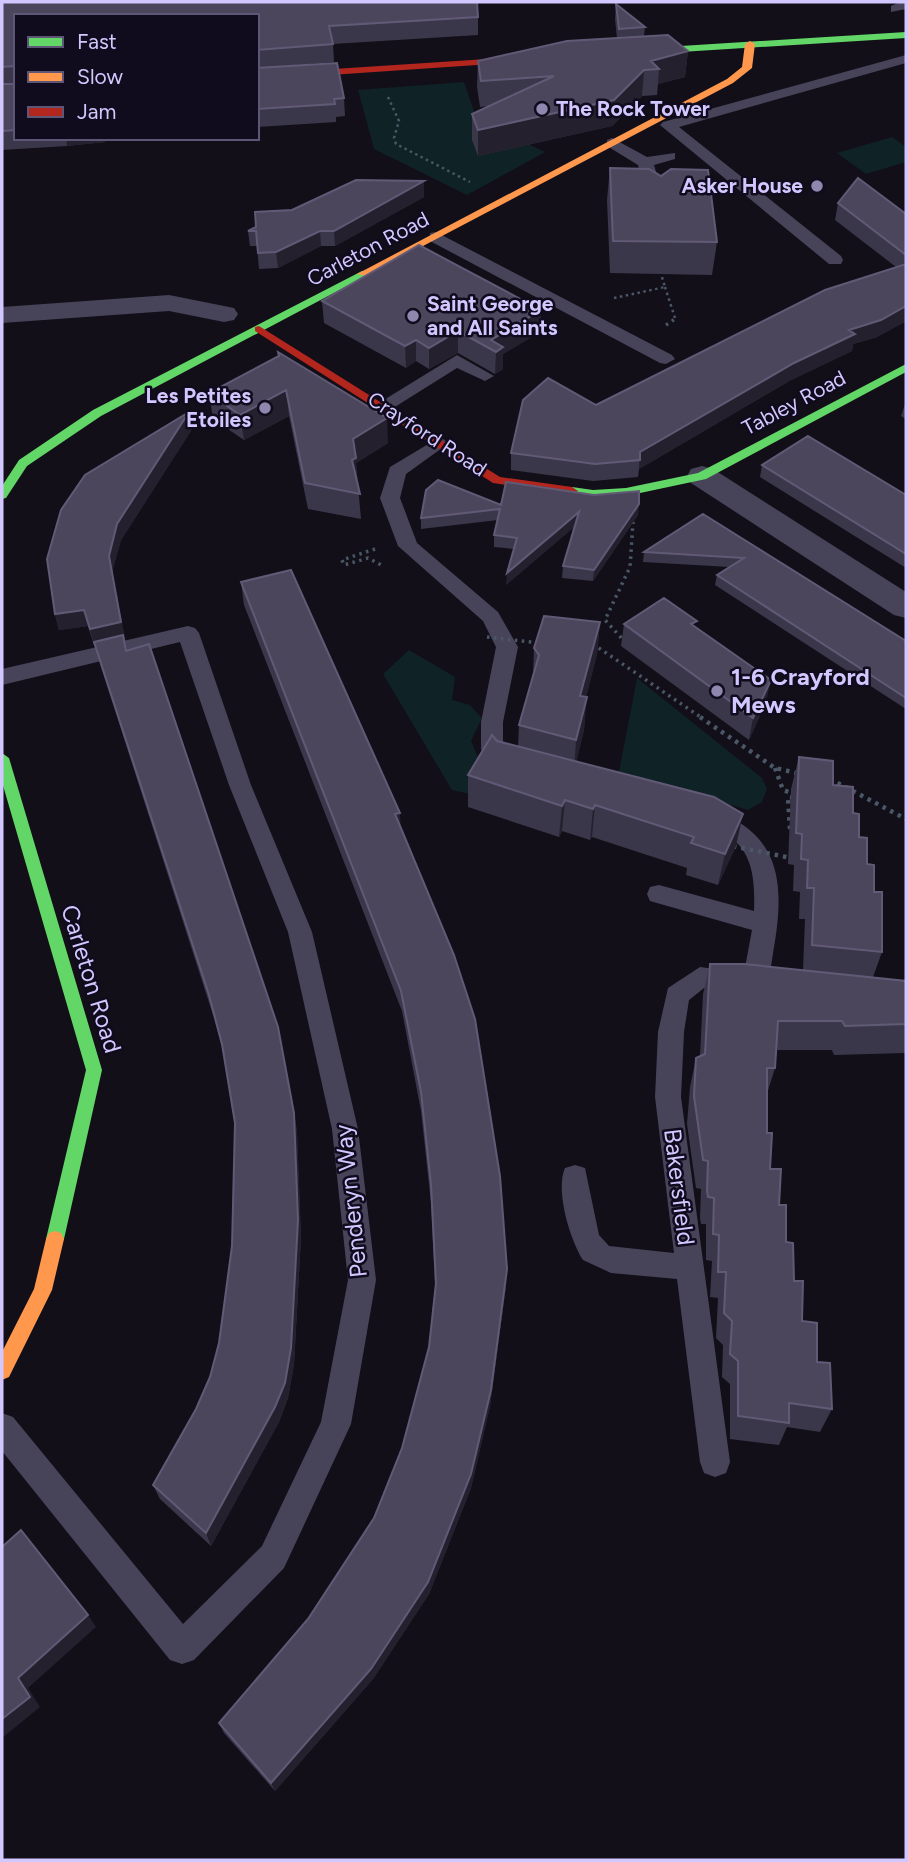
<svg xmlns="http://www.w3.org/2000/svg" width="908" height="1862" font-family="Figtree,sans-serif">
	<rect width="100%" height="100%" fill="#120f19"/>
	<path fill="#0f2225" d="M464 82 477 120 545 152 467 195 374 149 358 90Z
		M892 137 906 147V162L866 174 837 153Z
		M409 650 455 677 452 700 470 705 482 718 471 741 483 769 470 794 452 790 383 674Z
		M637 678 762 778 767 789 762 802 748 810 619 772Z"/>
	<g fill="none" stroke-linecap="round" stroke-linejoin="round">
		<path stroke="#4a5766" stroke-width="2.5" stroke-dasharray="2.5 3.5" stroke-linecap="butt" d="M388 97 399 121 394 138 396 144 470 182
			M665 287 675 318
			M614 298 665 287 661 274"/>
		<path stroke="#4a5766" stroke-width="3.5" stroke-dasharray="2.5 4.5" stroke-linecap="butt" d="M666 325 675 319 674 316
			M375 549 342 560 344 565 368 558 383 566
			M626 643 605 620 630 567 633 522
			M593 644 702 718"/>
		<path stroke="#4a5766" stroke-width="4.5" stroke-dasharray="3.5 5" stroke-linecap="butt" d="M700 717 775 768 801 774
			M775 768 783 790 795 794
			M830 779 906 819
			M790 829 788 797 797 798"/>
		<path fill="#47445a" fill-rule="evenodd" d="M900 2H906V9L891 12V6Z
			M906 55V63L679 127 841 256 843 260 841 264H829L660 125 663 122Z
			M612 138 647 157 675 153V159L654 165 665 201 663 204 657 206 649 201 638 165 607 146V140Z
			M436 232 672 355 675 359 666 364 660 363 430 241V233Z
			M457 355 494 376 485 381 457 368 390 410H376L374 406Z
			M440 437 449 443 406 474 400 498 417 543 498 612 518 647 503 722V747L515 764 512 770H496L481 749V722L496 647 483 621 398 546 380 498 390 467Z
			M188 626 195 628 199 633 251 785 312 932 358 1129 376 1280 351 1424 284 1568 194 1660 182 1664 170 1660 2 1451V1413L13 1417 183 1624 262 1546 321 1422 348 1280 332 1129 288 932 229 785 180 642 2 685V669Z
			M711 810C777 831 785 878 775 941 772 957 771 975 764 989 748 994 722 990 704 988L689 1000 684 1032 681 1097 730 1462 726 1473 715 1477 704 1473 700 1462 677 1279 611 1273 583 1260C570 1240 555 1190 565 1168L575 1165 585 1168 599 1235 609 1246 674 1253 655 1097 658 1032 668 988 700 967 744 973 752 930 650 901 647 894 650 887 659 885 754 911C755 883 754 852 728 836 718 829 705 830 699 819L703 813Z"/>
		<path fill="#47445a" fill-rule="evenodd" d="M169 295 234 308 238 314 234 320 224 322 169 311 2 323V307Z
			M702 466 713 469 906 592V618L894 615 691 483 687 476 691 469Z"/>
		<path fill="#63d668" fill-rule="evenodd" d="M906 32V38L633 55 628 52 633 49Z
			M362 271 366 272V276L101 416 27 466 6 498 2 499V486L19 460 93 410Z
			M906 364V372L706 479 626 496 593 498 572 495 566 491 572 487 593 490 626 488 698 473Z
			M2 753 9 758 102 1070 64 1239 61 1245 55 1247 49 1245 46 1239 86 1070 2 782Z"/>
		<path fill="#ff974d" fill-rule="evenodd" d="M750 41 755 44 752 68 733 83 366 276 357 274 727 79 742 67 745 44Z
			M55 1231 61 1233 64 1239 52 1290 9 1377 2 1380V1352L34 1289 46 1239 49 1233Z"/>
		<path fill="#b3261e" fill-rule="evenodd" d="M531 56 536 59 534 61 257 80V74Z
			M259 326 500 477 572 487 578 491 572 495 493 483 255 331V327Z"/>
		<path stroke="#4a5766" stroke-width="3.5" stroke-dasharray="2.5 4.5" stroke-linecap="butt" d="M487 637 539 643"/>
		<path stroke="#4a5766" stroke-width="4.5" stroke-dasharray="3.5 5" stroke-linecap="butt" d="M733 846 791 858"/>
	</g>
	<path fill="#3b374a" d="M2 2 478 17V35L333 44 334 62 257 68V16H16V138H105V142L67 146 2 150Z
		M616 4 645 27 644 36 688 51 685 77 658 84 657 95 642 96 612 126 478 156 472 140V114L489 106 480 107 477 87 478 61 617 38 615 19Z
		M257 68 344 98 345 116 336 117V122L257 127Z
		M610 168 717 242 712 275 610 273 607 200Z
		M424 181V197L335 246H321L278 268 259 269 257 246H250L248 231 292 210Z
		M838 203 906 214V321L877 337 853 344 852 351 791 380 639 469 638 477 593 481 511 470V453L596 405 896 267 835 220Z
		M322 301 541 310 540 332 503 354V369L495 374 458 353 429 369 416 361 406 368 324 323Z
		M279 356 388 443 356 463 361 519 308 509 289 416 244 440 213 419 209 393Z
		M906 403V419L901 416 905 404Z
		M189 412 192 429 121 540 112 572 127 650 294 1113 297 1132 301 1238 294 1364 288 1398 279 1422 211 1546 160 1499 153 1485 196 1409 210 1377 219 1343 232 1246 235 1123 224 1055 213 1015 100 664 95 645H94L88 626 59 630 55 614Z
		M762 465 906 495V568L760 477Z
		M501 505 638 515 593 581 562 578 563 566 575 526 506 585 514 549 494 547V535L498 520 421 529V518Z
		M703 514 906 641V709L715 585 717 575 730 567 643 562 644 552Z
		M241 582 401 828 506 1286 490 1406 471 1488 429 1594 373 1679 275 1791 224 1733 219 1723 308 1619 374 1518 402 1448 429 1347 435 1286 431 1203 421 1111 402 1011 244 605Z
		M600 622 597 654 586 697 584 730 576 762 736 846 718 885 686 875 687 868 592 837 590 840 562 831 559 837 468 807V775L497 741 518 747 519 725 533 678 534 648Z
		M624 624 766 702 749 740 621 646Z
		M799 757 833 785 853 813 874 892 882 952 873 977 906 981V1059L905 1053 834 1055 832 1050H776L775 1068 767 1094V1133L770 1169 779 1205 786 1242 802 1321 817 1362 832 1409 820 1432 787 1427 779 1445 730 1439V1384L722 1377 723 1345 716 1338 718 1298 710 1297 712 1261 706 1260V1224H701L700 1218 701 1189 696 1188 687 1124 690 1087 696 1058 700 1056 703 994 710 964 803 970 805 919H799L800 892 793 891 794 865 788 864 791 789Z"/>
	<path fill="#24202e" d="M688 51 685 77 658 84 659 69 651 61Z
		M644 70 642 96 612 126 478 156V130Z
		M66 138H105V142L67 146Z
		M424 181V197L335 246 334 231Z
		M320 231 321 246 278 268 276 252Z
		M906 306V321L877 337 853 344 852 351 791 380 639 469 640 452 849 330Z
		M541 310 540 332 503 354V369L495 374 496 352 491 340Z
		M458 331V353L429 369V348Z
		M416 340V361L406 368 405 346Z
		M286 390 289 416 244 440 240 415Z
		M189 412 192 429 121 540 112 572 125 638 94 645 90 629 117 524Z
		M387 418 388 443 356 463 357 483 352 460 353 439Z
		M639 504 638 515 593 581 594 570Z
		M579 512 578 524 506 585 507 573Z
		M84 610 88 626 59 630 55 614Z
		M600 622 597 654 578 729 580 696Z
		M771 680 766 702 749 740 753 718Z
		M587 697 584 730 574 772 576 740Z
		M565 800 562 831 559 837 562 806Z
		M595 805 592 837 590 840 593 809Z
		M400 813 401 835 395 814Z
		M743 814 736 846 718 885 725 854Z
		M294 1113 297 1132 301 1238 294 1364 288 1398 279 1422 211 1546 206 1533Z
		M507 1269 506 1286 490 1406 471 1488 429 1594 373 1679 275 1791 271 1783Z
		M88 1615 96 1627 28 1688 40 1707 2 1738V1719L18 1678Z"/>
	<path fill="#4c465d" stroke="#615a76" stroke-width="2" d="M2 2H477L478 17 329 26 333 44 257 50V16H16V130L2 131V84H14V66L2 67Z
		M616 4 645 27 619 29Z
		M668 35 688 51 651 61 659 69 644 70 614 100 478 130 472 114 554 76 481 81 478 61 567 41Z
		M337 63 344 98 334 99 335 104 257 109V68Z
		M610 168 649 169 661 176 671 169 708 170 717 242 613 241Z
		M858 178 906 214V255L838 203Z
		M356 180 424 181 334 231H320L276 252 258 253 256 231H248L256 227 255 212 292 210Z
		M419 245 541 310 491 340 503 347 496 352 458 331 429 348 416 340 405 346 322 301Z
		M906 264V306L881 320 849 330 855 334 794 363 640 452V460L595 464 511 453 523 400 548 378 596 405 825 290Z
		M278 352 387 418 353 439 356 458 352 460 360 494 305 483 286 390 240 415 209 393 279 356Z
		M189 412 117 524 109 556 121 622 90 629 84 610 55 614 47 559 61 510 85 475Z
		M808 436 906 495V554L762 465Z
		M438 480 501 505 506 482 594 495 639 491V504L594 570 563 566 579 512 507 573 517 538 494 535 500 509 421 518 426 490Z
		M703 514 906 641V698L717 575 744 558 644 552Z
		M291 570 400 813 395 814 454 955 475 1019 500 1176 507 1269 491 1390 471 1474 428 1582 371 1669 271 1783 219 1723 308 1619 374 1518 402 1448 429 1347 436 1283 431 1185 421 1092 401 991 241 582Z
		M664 598 697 621 691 624 771 680 753 718 624 624Z
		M544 616 600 622 580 696 587 697 576 740 519 725 539 655 534 648Z
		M123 635 126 651 149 644 278 1027 294 1113 298 1220 291 1348 285 1383 275 1407 206 1533 153 1485 196 1409 210 1377 219 1343 232 1246 235 1123 222 1044 209 995 94 642Z
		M492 735 497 741 714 797 743 814 725 854 691 843 694 837 595 805 593 809 565 800 562 806 468 775Z
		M799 757 833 761V785L853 787V813L859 814V837L867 838V864L874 865V892H882V952L812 945 814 888H807L808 860 801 859 802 834 796 833Z
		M710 964H744L906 981V1024L845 1026 842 1021H778L775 1068H767V1133H772L770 1169H781L779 1205H786V1242L793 1243 794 1281H803L802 1321 817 1323V1362L830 1363 832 1409 789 1403V1423L738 1416V1361L730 1354 732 1321 724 1313 726 1272H718L719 1235 713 1234 714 1198 708 1197 707 1191 708 1161 703 1160 694 1096 696 1058 705 1054Z
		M21 1530 88 1615 18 1678 30 1697 2 1719V1547Z"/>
	<g fill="#8f87ae" stroke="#100b1d" stroke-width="2.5">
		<circle cx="542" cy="109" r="7"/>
		<circle cx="817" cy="186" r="7"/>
		<circle cx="413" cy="316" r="7"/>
		<circle cx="265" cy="408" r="7"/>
		<circle cx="717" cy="691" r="7"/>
	</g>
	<g text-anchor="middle" stroke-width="5" stroke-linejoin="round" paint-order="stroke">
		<g font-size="21" font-weight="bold" fill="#d3c7ff" stroke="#100b1d" text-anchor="start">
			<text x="556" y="116">The Rock Tower</text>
			<text x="803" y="193" text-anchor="end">Asker House</text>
			<text x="427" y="311">Saint George<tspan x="427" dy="24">and All Saints</tspan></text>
			<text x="251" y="403" text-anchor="end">Les Petites<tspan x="251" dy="24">Etoiles</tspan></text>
		</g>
		<g font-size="21" fill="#d3c7ff" stroke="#100b1d">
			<text transform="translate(368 249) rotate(-28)" y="7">Carleton Road</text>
			<text transform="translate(794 403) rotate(-28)" y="7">Tabley Road</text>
			<text transform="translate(427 434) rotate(33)" y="7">Crayford Road</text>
		</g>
		<g font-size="24" font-weight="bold" fill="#d3c7ff" stroke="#100b1d" text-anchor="start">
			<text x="731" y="685">1-6 Crayford<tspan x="731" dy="28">Mews</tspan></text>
		</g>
		<g font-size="24" fill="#d3c7ff" stroke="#100b1d">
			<text transform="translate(91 979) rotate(73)" y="8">Carleton Road</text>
			<text transform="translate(679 1187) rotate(83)" y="8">Bakersfield</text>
			<text transform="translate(351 1201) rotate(-96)" y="8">Penderyn Way</text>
		</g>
	</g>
	<rect width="908" height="1862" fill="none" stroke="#d3c7ff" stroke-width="7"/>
	<rect x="14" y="14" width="245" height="126" fill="#100b1d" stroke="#5e5677" stroke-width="2"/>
	<rect x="28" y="37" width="35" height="10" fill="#63d668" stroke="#5e5677" stroke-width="2"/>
	<text x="77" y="49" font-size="21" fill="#d3c7ff">Fast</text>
	<rect x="28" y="72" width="35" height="10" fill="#ff974d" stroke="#5e5677" stroke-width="2"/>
	<text x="77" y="84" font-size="21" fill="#d3c7ff">Slow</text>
	<rect x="28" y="107" width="35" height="10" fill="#b3261e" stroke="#5e5677" stroke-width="2"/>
	<text x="77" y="119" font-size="21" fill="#d3c7ff">Jam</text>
</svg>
